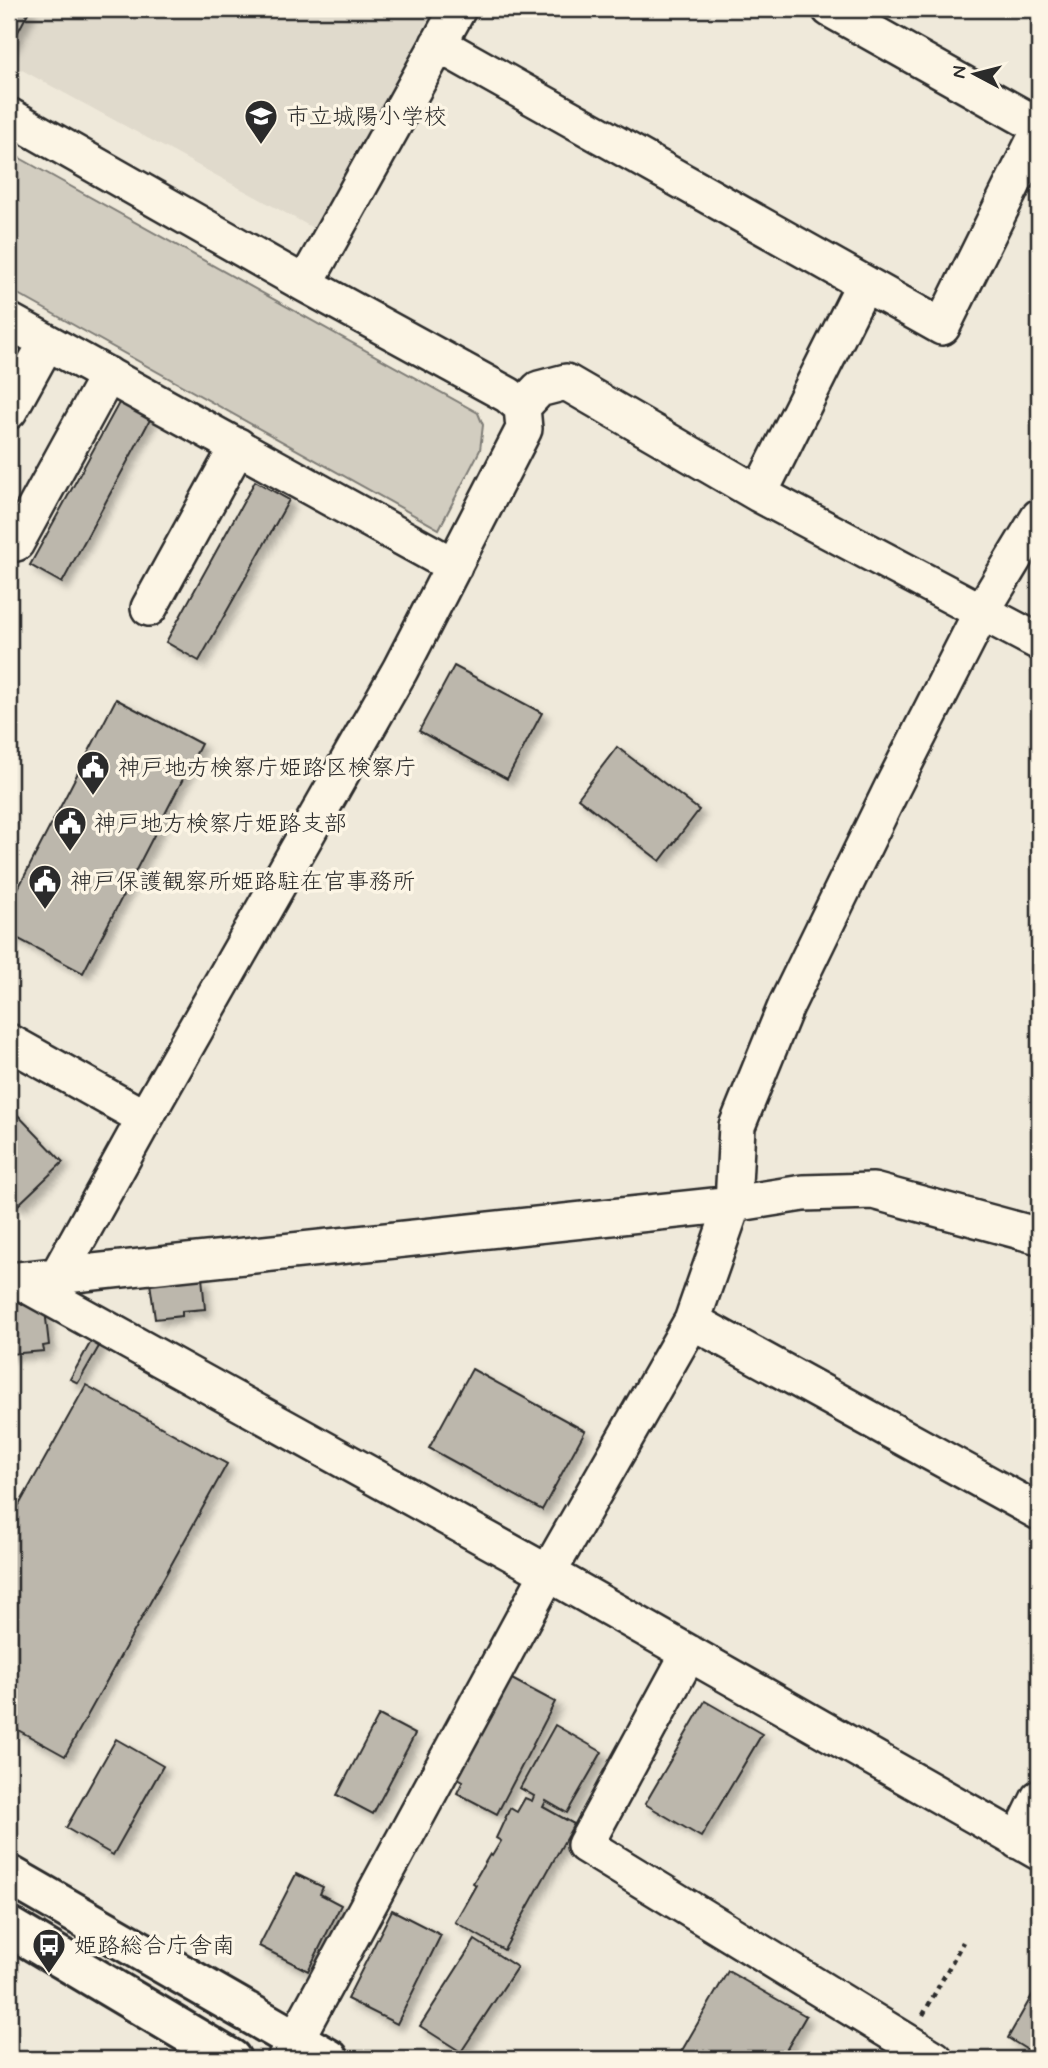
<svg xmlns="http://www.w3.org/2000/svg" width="1048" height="2068" font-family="Mynerve,'Klee One',sans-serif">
	<defs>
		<filter id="shadow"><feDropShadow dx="6" dy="6" stdDeviation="3.5" flood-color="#0004"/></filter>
	</defs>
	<rect width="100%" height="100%" fill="#efe9da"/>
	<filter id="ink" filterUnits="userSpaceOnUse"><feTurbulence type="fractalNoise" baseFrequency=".0143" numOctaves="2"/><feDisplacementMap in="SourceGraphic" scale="14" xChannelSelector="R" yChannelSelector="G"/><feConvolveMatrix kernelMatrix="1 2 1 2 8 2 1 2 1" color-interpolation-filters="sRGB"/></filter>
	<g filter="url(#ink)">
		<path fill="#e0dacc" d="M9 9H434L315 229 9 63Z"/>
		<path fill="#d2cdc0" stroke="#7e7c76" stroke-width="2" d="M9 152 478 413 483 425 480 450 439 529 9 289Z"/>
		<path fill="#bcb7ac" stroke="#2b2b2b" stroke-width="2" filter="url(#shadow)" d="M9 9H30L10 47H9Z
			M120 401 151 418 62 583 30 565Z
			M255 481 289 500 199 661 166 642Z
			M454 666 542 713 507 779 419 731Z
			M116 699 201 744 83 973 9 934V906Z
			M617 747 699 810 660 861 578 798Z
			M9 1106 63 1162 18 1205 9 1196Z
			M202 1277 205 1309 182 1311V1316L155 1319 150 1283Z
			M38 1296 44 1301 49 1345 43 1346 44 1351 9 1354V1299Z
			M93 1338 101 1343 78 1383 70 1379Z
			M472 1369 585 1431 542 1510 429 1448Z
			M86 1385 227 1464 65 1756 9 1725V1523Z
			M510 1678 555 1702 497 1814 457 1793 463 1781 458 1778 463 1769 459 1767Z
			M705 1701 762 1734 701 1837 645 1804Z
			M379 1715 415 1734 373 1814 337 1795Z
			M555 1725 602 1752 567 1813 546 1801 543 1807 574 1824 504 1950 455 1922 476 1885 473 1883 490 1854 492 1856 501 1841 496 1838 510 1808 517 1812 525 1798 532 1801 534 1796 520 1788Z
			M116 1739 163 1766 113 1855 66 1828Z
			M296 1874 323 1887 320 1894 341 1905 308 1971 259 1946Z
			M392 1910 441 1935 397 2024 347 1999Z
			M475 1940 517 1967 461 2052 420 2026Z
			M728 1971 806 2016 781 2059H677Z
			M1039 1983V2057L1008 2038Z"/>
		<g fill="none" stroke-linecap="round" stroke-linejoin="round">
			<defs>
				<path id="minor" d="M830 9 1039 126
					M438 44 942 327 1039 131
					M9 116 305 284 508 395 522 407 524 429 400 670 145 1118 57 1277
					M305 284 458 9
					M9 321 454 566
					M522 407 539 389 566 382 759 494 1039 642
					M9 411 47 342
					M759 494 864 284
					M9 538 16 543 108 375
					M149 608 238 446
					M9 1042 145 1118
					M18 1280 548 1573 1039 1852
					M9 1281 733 1204 737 1126 786 1006 892 788 982 611 1039 517
					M692 1321 1039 1512
					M689 1653 585 1845 935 2059
					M1018 1841 1039 1798
					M285 2059 548 1573 692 1321 733 1204 803 1193 873 1191 1039 1236"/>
				<path id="major" d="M9 1875 329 2059
					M9 1927 231 2059"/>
			</defs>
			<use href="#minor" stroke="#2b2b2b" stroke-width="40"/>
			<use href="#major" stroke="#2b2b2b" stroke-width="44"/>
			<path stroke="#2b2b2b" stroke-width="4.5" stroke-dasharray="5 5" stroke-linecap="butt" d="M923 2015 963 1942"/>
			<use href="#minor" stroke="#fcf5e5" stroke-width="35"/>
			<use href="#major" stroke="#fcf5e5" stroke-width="38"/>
		</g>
	</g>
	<defs>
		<symbol id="school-pin" viewBox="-11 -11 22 30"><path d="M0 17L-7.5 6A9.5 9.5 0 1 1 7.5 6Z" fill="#2b2b2b" stroke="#fcf5e5"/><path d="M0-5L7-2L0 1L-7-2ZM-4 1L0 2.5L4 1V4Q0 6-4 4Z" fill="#fff"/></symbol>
		<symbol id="civic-pin" viewBox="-11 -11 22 30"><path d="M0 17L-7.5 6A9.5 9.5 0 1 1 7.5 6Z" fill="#2b2b2b" stroke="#fcf5e5"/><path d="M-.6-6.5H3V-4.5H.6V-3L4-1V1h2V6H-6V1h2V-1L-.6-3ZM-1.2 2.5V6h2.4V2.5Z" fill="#fff"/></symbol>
		<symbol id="bus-pin" viewBox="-11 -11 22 30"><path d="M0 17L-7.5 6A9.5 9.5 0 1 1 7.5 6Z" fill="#2b2b2b" stroke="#fcf5e5"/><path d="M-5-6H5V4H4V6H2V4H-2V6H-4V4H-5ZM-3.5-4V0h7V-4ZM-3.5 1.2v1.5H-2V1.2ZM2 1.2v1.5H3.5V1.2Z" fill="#fff"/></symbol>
	</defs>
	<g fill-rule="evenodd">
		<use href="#school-pin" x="242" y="97" width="38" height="52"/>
		<use href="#civic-pin" x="74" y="748" width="38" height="52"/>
		<use href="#civic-pin" x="51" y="804" width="38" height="52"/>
		<use href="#civic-pin" x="26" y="862" width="38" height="52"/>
		<use href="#bus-pin" x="30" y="1926" width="38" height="52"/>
	</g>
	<g text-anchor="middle" stroke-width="7" stroke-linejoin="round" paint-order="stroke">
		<g font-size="23" fill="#2b2b2b" stroke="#fcf5e5" text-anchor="start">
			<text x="286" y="124">市立城陽小学校</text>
			<text x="118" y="775">神戸地方検察庁姫路区検察庁</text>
			<text x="94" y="831">神戸地方検察庁姫路支部</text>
			<text x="70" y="889">神戸保護観察所姫路駐在官事務所</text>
			<text x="74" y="1953">姫路総合庁舎南</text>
		</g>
	</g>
	<rect width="1048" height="2068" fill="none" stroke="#fcf5e5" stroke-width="35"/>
	<rect x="18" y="18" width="1013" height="2033" fill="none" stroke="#2b2b2b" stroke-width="2.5" filter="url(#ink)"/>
	<g transform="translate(975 74) rotate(277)" stroke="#fcf5e5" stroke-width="5" paint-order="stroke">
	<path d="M0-5L12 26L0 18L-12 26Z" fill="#2b2b2b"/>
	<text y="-10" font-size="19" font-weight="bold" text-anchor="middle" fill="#2b2b2b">N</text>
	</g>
</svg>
